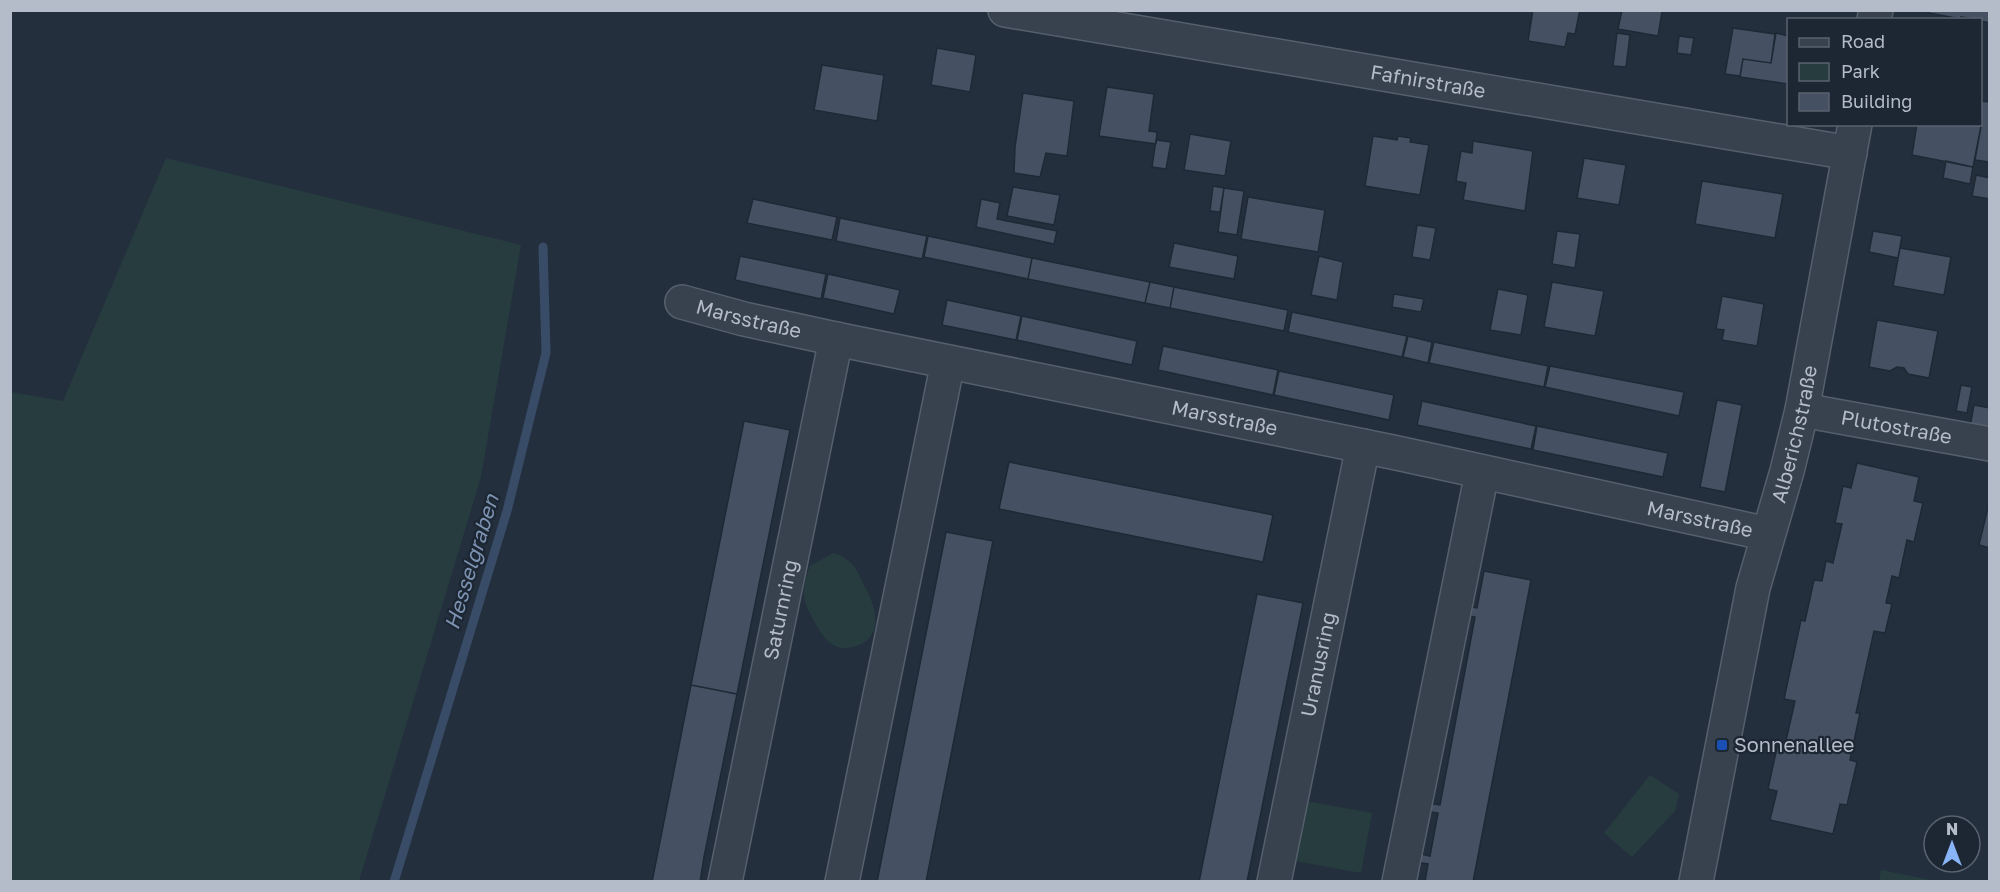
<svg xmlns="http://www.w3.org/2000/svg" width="2000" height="892" font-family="'Golos Text',sans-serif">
	<rect width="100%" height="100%" fill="#242f3e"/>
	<path fill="#263c3f" d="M166 158 521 245 481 477 359 881H11V392L63 401Z
		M833 553C854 559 857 571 866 589 876 607 883 635 859 645 854 647 846 649 841 648 836 647 828 642 825 638 820 632 804 605 804 597 803 586 806 576 810 566Z
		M1650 775 1679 794 1675 811 1632 857 1604 833Z
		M1306 801 1372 813 1361 873 1295 861Z
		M1881 870 1936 881H1879Z"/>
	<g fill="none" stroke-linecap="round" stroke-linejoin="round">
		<path stroke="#394c67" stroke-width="9" d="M394 882 507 511 546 353 543 247"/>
	</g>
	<path fill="#455162" stroke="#1f2835" stroke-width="1.5" d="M1533 10H1580L1575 34 1568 33 1565 47 1528 41Z
		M1622 10H1664L1662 12 1658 36 1618 29Z
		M1929 10H1990V23L1980 21V20L1961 17V19L1929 13Z
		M1733 28 1775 34 1771 63 1743 59 1740 76 1725 74Z
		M1617 33 1630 35 1626 67 1613 66Z
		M1776 33 1788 36V84L1740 77 1743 59 1771 63Z
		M1679 36 1694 38 1691 55 1677 53Z
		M937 48 976 55 970 92 931 85Z
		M822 65 884 75 877 121 814 110Z
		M1107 87 1154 94 1149 131 1157 132 1156 144 1099 136Z
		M1023 93 1074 101 1067 156 1046 153 1040 177 1014 173 1015 147Z
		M1981 101 1990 102 1989 162 1975 160 1982 121 1980 120Z
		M1980 120 1982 121 1973 167 1912 155 1917 124H1980Z
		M1190 134 1231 141 1225 176 1184 170Z
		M1373 136 1397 140 1398 136 1411 138 1410 142 1429 145 1420 195 1365 186Z
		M1156 140 1171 142 1166 169 1152 167Z
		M1473 141 1533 151 1525 211 1463 200 1466 183 1456 181 1461 151 1472 153Z
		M1584 158 1626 165 1619 205 1577 198Z
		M1946 161 1973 167 1970 184 1943 178Z
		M1976 175 1990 178V199L1972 196Z
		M1702 181 1783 194 1775 238 1695 224Z
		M1213 186 1224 188 1220 212 1210 211Z
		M1013 187 1060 195 1054 225 1007 216Z
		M1224 188 1244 191 1237 235 1218 232Z
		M1248 197 1325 210 1318 252 1241 239Z
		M753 199 837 217 832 240 747 223Z
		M981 199 1000 203 997 219 1057 231 1054 244 976 227Z
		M840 218 927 236 922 259 836 241Z
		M1417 225 1436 228 1430 260 1412 257Z
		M1557 231 1580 234 1575 268 1552 264Z
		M1873 231 1902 236 1898 258 1869 252Z
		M928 236 1032 258 1028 279 924 257Z
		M1174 243 1238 256 1234 279 1169 267Z
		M1900 248 1951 257 1944 295 1893 286Z
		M740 256 826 274 821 299 735 280Z
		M1319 256 1343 262 1337 300 1311 295Z
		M1032 258 1150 282 1145 303 1028 279Z
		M828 274 900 290 894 314 823 298Z
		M1150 282 1174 287 1170 308 1145 303Z
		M1552 282 1604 291 1595 336 1544 327Z
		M1174 287 1288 310 1284 331 1170 308Z
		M1498 289 1528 295 1521 335 1490 330Z
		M1394 294 1424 299 1421 312 1392 307Z
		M1722 296 1764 304 1757 346 1722 340 1724 330 1716 329Z
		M947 300 1021 316 1016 340 942 325Z
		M1292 312 1407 336 1402 357 1288 332Z
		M1022 316 1137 341 1132 365 1017 340Z
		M1877 320 1938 331 1929 378 1908 374 1904 368 1897 367 1890 371 1869 367Z
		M1408 336 1432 342 1428 363 1403 357Z
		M1434 342 1548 366 1544 387 1429 363Z
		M1163 346 1278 370 1273 395 1158 370Z
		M1550 366 1684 392 1679 416 1545 387Z
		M1279 371 1394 395 1389 420 1274 395Z
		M1961 385 1972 387 1967 413 1956 411Z
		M1717 400 1742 405 1725 492 1700 487Z
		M1422 401 1536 426 1531 449 1417 425Z
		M1974 405 1990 408V431L1970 427Z
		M744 421 790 430 737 694 691 685Z
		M1537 426 1668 453 1663 477 1533 450Z
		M1009 462 1273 515 1263 562 999 509Z
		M1857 463 1919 477 1914 501 1923 503 1914 542 1907 540 1899 578 1892 576 1886 603 1892 604 1885 633 1874 631 1856 713H1860L1850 760 1857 762 1847 805 1840 804 1833 834 1770 820 1777 791 1768 789 1778 743 1785 745 1795 701 1784 699 1801 620 1805 621 1814 580 1822 581 1826 561 1833 563 1842 524 1835 523 1843 486 1851 488Z
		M1989 503H1990V548L1979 545Z
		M946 532 993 541 926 882H877Z
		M1484 571 1531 580 1473 882H1425L1428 864 1415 862 1417 853 1430 856 1438 813 1425 811 1427 803 1440 805 1475 617 1464 615 1466 606 1477 608Z
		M1257 594 1303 603 1247 882H1199Z
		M691 685 737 694 704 857 700 882H652Z"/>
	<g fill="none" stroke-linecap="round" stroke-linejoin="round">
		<defs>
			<g id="minor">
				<path id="s1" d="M1005 10 1850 153"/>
				<path d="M1874 20 1876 10"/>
				<path id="s2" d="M682 302 744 319 836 339 1397 453 1768 534"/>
				<path id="s3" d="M1802 410 1990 444"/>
				<path id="s4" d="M725 882 836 339"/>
				<path d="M842 882 948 362"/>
				<path id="s5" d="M1274 882 1363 446"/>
				<path d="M1399 882 1482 473"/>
				<path id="s6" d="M1696 882 1753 588 1787 471 1802 410 1855 124"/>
			</g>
		</defs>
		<use href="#minor" stroke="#565f6c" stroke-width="36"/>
		<use href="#minor" stroke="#38414e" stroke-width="33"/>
	</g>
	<rect fill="#1a4fb4" stroke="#1d2633" stroke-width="2" x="1716" y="739" width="12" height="12" rx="3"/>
	<g text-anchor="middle" stroke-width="4.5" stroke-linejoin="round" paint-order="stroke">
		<g font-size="20" fill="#b4bcc9" stroke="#1d2633">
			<text dy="7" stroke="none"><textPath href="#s1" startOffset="429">Fafnirstraße</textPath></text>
			<text dy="7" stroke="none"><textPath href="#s2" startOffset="69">Marsstraße</textPath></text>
			<text dy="7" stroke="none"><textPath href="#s2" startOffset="555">Marsstraße</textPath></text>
			<text dy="7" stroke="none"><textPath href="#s3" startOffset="96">Plutostraße</textPath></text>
			<text dy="7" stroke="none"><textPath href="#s6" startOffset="459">Alberichstraße</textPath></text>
			<text dy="7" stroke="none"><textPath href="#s2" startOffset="1041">Marsstraße</textPath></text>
			<text dy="7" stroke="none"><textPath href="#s4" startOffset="278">Saturnring</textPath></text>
			<text dy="7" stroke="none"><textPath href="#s5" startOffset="222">Uranusring</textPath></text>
		</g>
		<g font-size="20" fill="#b4bcc9" stroke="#1d2633" text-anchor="start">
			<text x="1734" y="752">Sonnenallee</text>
		</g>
		<g font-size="21" font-style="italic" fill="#7c92b1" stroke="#1d2633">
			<text transform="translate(472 562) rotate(-73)" y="7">Hesselgraben</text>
		</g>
	</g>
	<rect width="2000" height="892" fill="none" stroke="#b4bcc9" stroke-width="24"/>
	<rect x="1787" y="18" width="195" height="108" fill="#1d2633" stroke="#59626f" stroke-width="1.5"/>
	<rect x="1799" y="38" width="30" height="9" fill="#38414e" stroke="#59626f" stroke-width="1.5"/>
	<text x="1841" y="48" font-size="18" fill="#b4bcc9">Road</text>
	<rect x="1799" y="63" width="30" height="18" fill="#263c3f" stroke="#59626f" stroke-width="1.5"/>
	<text x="1841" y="78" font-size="18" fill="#b4bcc9">Park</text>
	<rect x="1799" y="93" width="30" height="18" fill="#455162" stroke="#59626f" stroke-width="1.5"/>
	<text x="1841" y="108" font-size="18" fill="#b4bcc9">Building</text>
	<g transform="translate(1952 844)"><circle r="28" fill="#1d2633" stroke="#59626f" stroke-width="1.5"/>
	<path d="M0-4.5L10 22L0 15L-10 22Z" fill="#8ab4f8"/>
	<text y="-9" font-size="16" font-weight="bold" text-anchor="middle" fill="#b4bcc9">N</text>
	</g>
</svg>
